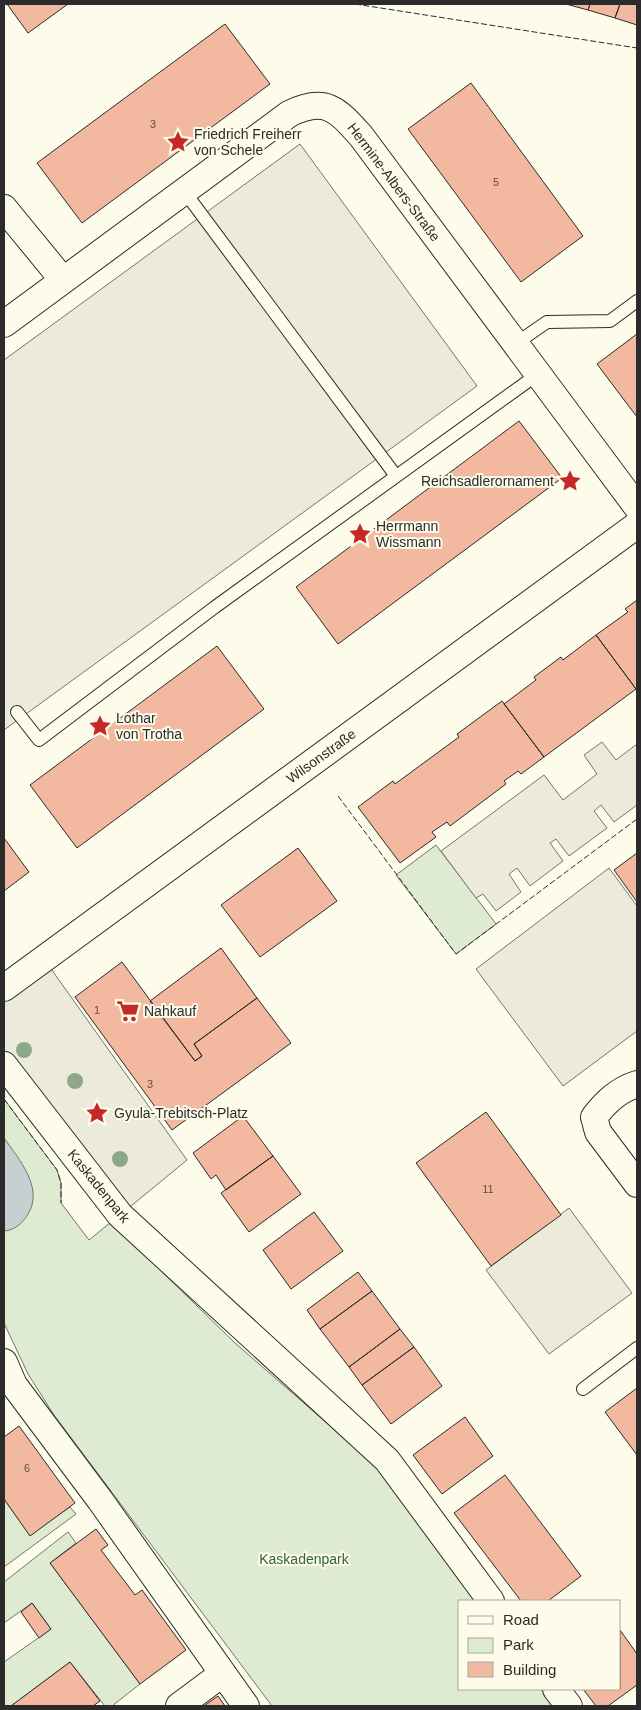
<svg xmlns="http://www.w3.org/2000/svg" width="641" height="1710" font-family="Helvetica,sans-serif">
	<rect width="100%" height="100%" fill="#fdfbea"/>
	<path fill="#deebd1" stroke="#74746e" d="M436 845 496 924 456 954 396 875Z
		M4 1099 57 1170 61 1183V1203L89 1240 111 1222 235 1343 384 1473 477 1601H460V1689H541L554 1706H272L54 1415 28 1374 4 1323Z
		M4 1499 30 1535 70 1507 76 1514 4 1567Z
		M68 1532 76 1543 50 1563 140 1684 112 1706H105L70 1662 11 1706H4V1662L51 1629 32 1603 4 1623V1582Z"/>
	<path fill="#eceadb" stroke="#74746e" d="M300 144 477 386 4 730V360Z
		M602 742 616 760 637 744V805L614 822 601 805 594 811 607 828 569 856 556 839 550 843 563 861 530 886 517 868 509 874 521 892 496 911 483 894 476 898 441 851 544 775 563 800 597 774 584 755Z
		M609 868 637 906V1031L563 1086 476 969Z
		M44 959 187 1160 120 1215 4 1065V988Z
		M569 1208 632 1293 549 1354 486 1270Z"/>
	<path fill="#c7d0d0" stroke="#74746e" d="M4 1138C19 1159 44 1188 28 1214 22 1224 15 1230 4 1231Z"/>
	<path fill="#f2b8a0" stroke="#2b2b2b" d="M7 4H68L28 33Z
		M566 4H590L588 10Z
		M590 4H620L615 18 588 10Z
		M620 4H637V25L615 18Z
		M225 24 270 84 82 223 37 163Z
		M471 83 583 236 521 282 408 129Z
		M637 334V417L597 364Z
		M519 421 562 478 338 644 296 587Z
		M637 600V688L636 689 596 635 628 612 625 609Z
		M596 635 636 689 544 757 504 704 536 680 534 677 561 657 563 660Z
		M217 646 264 709 77 848 30 785Z
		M502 701 544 757 521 774 518 771 504 781 506 784 450 826 447 822 432 832 436 837 400 863 358 807 393 781 395 784 459 737 457 734Z
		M4 838 29 872 4 891Z
		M298 848 337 901 260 957 221 905Z
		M637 853V902L614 870Z
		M221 948 257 998 194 1044 202 1056 195 1061 150 1001Z
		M122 962 195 1061 202 1056 194 1044 257 998 291 1043 172 1130 75 997Z
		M486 1112 561 1215 491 1266 416 1163Z
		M243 1116 273 1156 226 1190 216 1175 211 1179 193 1153Z
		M273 1156 301 1194 249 1232 221 1193Z
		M314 1212 343 1251 291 1289 263 1250Z
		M358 1272 372 1291 320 1329 307 1310Z
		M372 1291 400 1329 349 1367 320 1329Z
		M400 1329 414 1347 362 1385 349 1367Z
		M414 1347 442 1386 391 1424 362 1385Z
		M637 1388V1455L605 1412Z
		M465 1417 493 1456 442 1494 413 1455Z
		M19 1426 75 1503 30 1536 4 1499V1437Z
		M505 1475 581 1576 548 1601H521L454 1513Z
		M96 1529 108 1545 101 1550 135 1595 142 1590 186 1650 140 1684 50 1563Z
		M32 1603 51 1629 39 1638 21 1612Z
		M620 1630 637 1654V1685L608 1706H596L583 1689H620Z
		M70 1662 100 1701 93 1706H11Z
		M218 1696 225 1706H204Z"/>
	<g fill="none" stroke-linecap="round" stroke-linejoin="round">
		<defs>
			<path id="lane" d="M184 191 396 476
				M515 344 547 322 610 321 637 301
				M17 712 39 740 215 607 538 374
				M583 1389 637 1348"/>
			<path id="street" d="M4 208 63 280
				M4 324 289 114C325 96 337 109 361 136L637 507
				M4 988 637 525
				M4 1065 120 1215 387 1460 491 1601
				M637 1084C618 1090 606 1102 594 1117L598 1132 637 1184
				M4 1362 14 1385 100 1500 246 1706
				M556 1689 569 1706
				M179 1706 222 1674"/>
		</defs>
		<use href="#lane" stroke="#2b2b2b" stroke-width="14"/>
		<use href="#street" stroke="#2b2b2b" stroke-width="28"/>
		<use href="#lane" stroke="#fdfbea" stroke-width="12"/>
		<use href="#street" stroke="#fdfbea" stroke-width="26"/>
		<path stroke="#2b2b2b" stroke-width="1" stroke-dasharray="6 2.5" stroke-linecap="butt" d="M355 4 637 48
			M338 796 456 954 637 819
			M4 1099 57 1170 61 1183V1203"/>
	</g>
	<g fill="#8ea78a">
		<circle cx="24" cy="1050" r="8"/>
		<circle cx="75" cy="1081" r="8"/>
		<circle cx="120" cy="1159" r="8"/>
	</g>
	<defs>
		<symbol id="sight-bare" viewBox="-9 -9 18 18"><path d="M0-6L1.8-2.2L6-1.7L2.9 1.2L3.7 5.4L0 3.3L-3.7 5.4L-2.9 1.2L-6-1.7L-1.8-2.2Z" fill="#c62828" stroke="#fdfbea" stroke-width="2.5" paint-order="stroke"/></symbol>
		<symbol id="supermarket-bare" viewBox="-9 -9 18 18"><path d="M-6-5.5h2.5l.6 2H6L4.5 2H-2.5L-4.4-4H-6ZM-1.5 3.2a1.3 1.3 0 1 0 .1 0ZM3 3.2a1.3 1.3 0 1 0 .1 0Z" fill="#c62828" stroke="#fdfbea" stroke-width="2.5" paint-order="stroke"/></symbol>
	</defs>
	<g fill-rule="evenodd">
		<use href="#sight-bare" x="162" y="126" width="32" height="32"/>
		<use href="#sight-bare" x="554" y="465" width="32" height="32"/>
		<use href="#sight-bare" x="344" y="518" width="32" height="32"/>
		<use href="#sight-bare" x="84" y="710" width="32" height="32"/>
		<use href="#supermarket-bare" x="112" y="995" width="32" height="32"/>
		<use href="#sight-bare" x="81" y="1097" width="32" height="32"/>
	</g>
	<g text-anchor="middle" stroke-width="4" stroke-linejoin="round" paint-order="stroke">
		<g font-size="11" fill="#5d4e48">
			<text x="153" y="128">3</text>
			<text x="496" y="186">5</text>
			<text x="97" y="1014">1</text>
			<text x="150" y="1088">3</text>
			<text x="488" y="1193">11</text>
			<text x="27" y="1472">6</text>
		</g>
		<g font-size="14" fill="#2b2b2b" stroke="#fdfbea" text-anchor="start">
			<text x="194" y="139">Friedrich Freiherr<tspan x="194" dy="16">von Schele</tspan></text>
			<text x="554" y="486" text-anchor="end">Reichsadlerornament</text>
			<text x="376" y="531">Herrmann<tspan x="376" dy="16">Wissmann</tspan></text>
			<text x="116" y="723">Lothar<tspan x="116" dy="16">von Trotha</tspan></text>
			<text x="144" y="1016">Nahkauf</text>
			<text x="114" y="1118">Gyula-Trebitsch-Platz</text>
		</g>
		<g font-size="14" fill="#2b2b2b" stroke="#fdfbea">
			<text transform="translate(394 182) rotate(53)" y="5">Hermine-Albers-Straße</text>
			<text transform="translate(321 756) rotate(-36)" y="5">Wilsonstraße</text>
			<text transform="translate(99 1186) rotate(51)" y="5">Kaskadenpark</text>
		</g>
		<g font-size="14" fill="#34623c" stroke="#fdfbea">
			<text x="304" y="1564">Kaskadenpark</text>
		</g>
	</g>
	<rect width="641" height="1710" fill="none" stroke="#2b2b2b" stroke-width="10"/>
	<rect x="458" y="1600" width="162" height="90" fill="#fdfbea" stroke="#a9a89e"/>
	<rect x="468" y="1616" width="25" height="8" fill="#fdfbea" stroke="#a9a89e"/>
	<text x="503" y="1625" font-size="15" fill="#2b2b2b">Road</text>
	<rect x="468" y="1638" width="25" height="15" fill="#deebd1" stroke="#a9a89e"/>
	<text x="503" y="1650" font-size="15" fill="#2b2b2b">Park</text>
	<rect x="468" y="1662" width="25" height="15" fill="#f2b8a0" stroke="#a9a89e"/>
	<text x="503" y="1675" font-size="15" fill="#2b2b2b">Building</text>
</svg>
